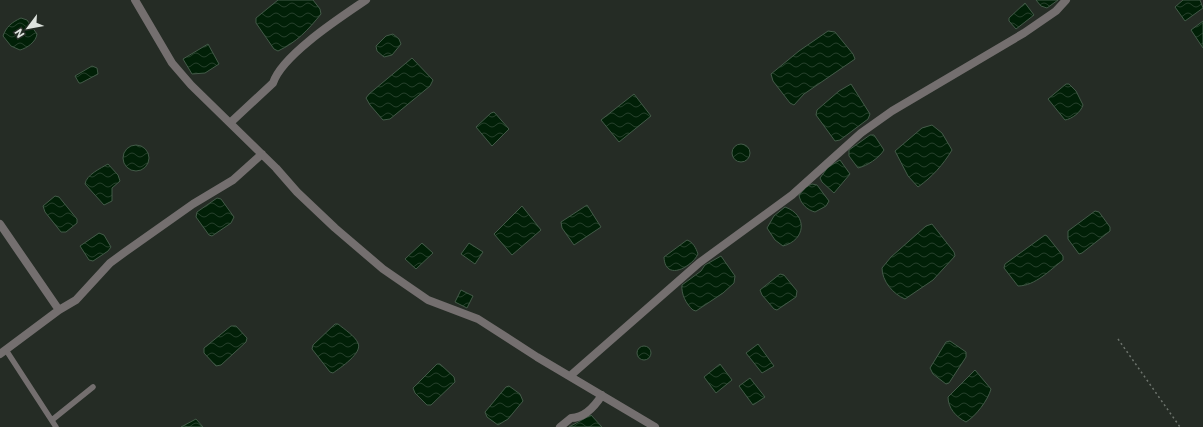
<svg xmlns="http://www.w3.org/2000/svg" width="1203" height="427" font-family="Commissioner,sans-serif">
	<defs>
		<pattern id="water-waves" width="16" height="10" patternUnits="userSpaceOnUse"><rect width="16" height="10" fill="#012007"/><path d="M0 5q4-4 8 0t8 0" fill="none" stroke="#26402b"/></pattern>
	</defs>
	<rect width="100%" height="100%" fill="#252c25"/>
	<path fill="url(#water-waves)" stroke="#435a48" d="M278 0H313L320 9 321 14C308 30 297 42 278 51L274 49 256 23V18Z
		M1036 0H1058L1047 8 1041 6Z
		M1183 0H1200L1203 8 1185 21 1175 7Z
		M1025 3 1034 15 1016 29 1009 21V18Z
		M21 18 27 20 37 34C36 42 27 48 20 50L11 46 3 36C6 27 12 22 21 18Z
		M1203 21V48L1191 30Z
		M828 31 835 32 853 54 855 59 804 94 794 105 790 103 773 81 771 74 799 51Z
		M393 34 399 39 401 44 392 55 384 57 377 51 376 46 386 36Z
		M208 44 219 64 205 73 192 74 183 59Z
		M412 58 433 80 430 86 390 119 383 120 370 105 366 98 369 94Z
		M92 66 97 68 98 74 81 83H79L75 76Z
		M851 84 870 114 868 119 840 140 835 141 816 115 817 110 839 91Z
		M1066 84H1069L1076 91 1083 105C1081 112 1072 119 1065 120L1048 99Z
		M634 94 651 116 619 142 601 120Z
		M494 112 509 129 492 146 476 127 491 113Z
		M932 125 942 133 952 150C943 165 932 177 918 187L908 176 895 151 922 128Z
		M870 135H874L884 150C879 158 867 166 858 168L849 156V150Z
		M732 153a9 9 0 1 1 18 0a9 9 0 1 1-18 0Z
		M123 158a13 13 0 1 1 26 0a13 13 0 1 1-26 0Z
		M840 160 850 174 834 193 822 182 820 178 828 167Z
		M108 164 118 175 120 181 112 188V201L104 205 85 184C86 175 101 168 108 164Z
		M812 184 817 185 829 201 826 206 815 212C807 210 800 203 799 195L806 187Z
		M55 196 59 197 77 219V223L66 232H61L45 212 43 206Z
		M217 198 221 199 234 217 231 223 212 236 209 235 196 217 197 212Z
		M587 205 601 227 574 245 562 228 561 222Z
		M522 206 541 230 512 255 494 234Z
		M785 207C808 215 806 240 783 246L775 240 767 228 774 216Z
		M1095 211 1099 212 1110 227V231L1082 253 1079 254 1068 239V231Z
		M932 224 954 252 955 256 933 280 905 299C893 294 882 281 882 268L891 257 926 226Z
		M99 233 104 235 111 247 108 251 93 261 89 260 80 246Z
		M1045 235 1047 236 1063 256V260C1050 270 1035 286 1018 286L1004 268 1005 264Z
		M687 240C693 242 696 248 698 254 692 267 665 282 664 257Z
		M422 243 433 253 416 269 405 259Z
		M469 243 483 252 475 264 461 254Z
		M721 256 735 276 734 283 723 293 696 311 693 310C686 304 681 294 682 285L701 271 705 265Z
		M780 274 784 275 797 291 796 297 777 310 774 309 762 295 760 290Z
		M461 290 473 296 467 308 455 302Z
		M335 324H338C344 329 355 336 358 343 363 353 340 368 333 373L330 372 312 349 313 345Z
		M231 326H236L247 338 246 342 221 365 216 366 204 353V348Z
		M950 341 966 352V357L949 383 946 384 933 374 930 368 946 342Z
		M758 344 774 366 762 373 746 353Z
		M637 353a7 7 0 1 1 14 0a7 7 0 1 1-14 0Z
		M437 364H440L454 377 455 382 431 405H427L415 393 413 388Z
		M720 364 732 380 716 393 704 377Z
		M975 370 991 389C988 400 976 416 966 422 956 417 948 408 948 397Z
		M750 378 765 397 753 405 739 386Z
		M509 386 520 394 523 401 508 419 498 425 487 417 485 412 506 387Z
		M591 415 602 427H569Z
		M196 419 203 427H181Z"/>
	<g fill="none" stroke-linecap="round" stroke-linejoin="round">
		<path stroke="#6d746d" stroke-width="1.5" stroke-dasharray="2 3" stroke-linecap="butt" d="M1118 339 1180 427"/>
		<path stroke="#746f6f" stroke-width="5.5" d="M6 350 56 427
			M52 420 93 387"/>
		<path stroke="#746f6f" stroke-width="8" d="M135 0 172 63 191 85 276 168 297 192 335 228 383 269 428 300 478 319 537 357 655 427
			M230 123 273 83C282 55 341 17 366 0
			M0 224 59 310
			M0 354 59 310 76 300 110 263 125 252 193 204 233 180 262 154
			M570 376 699 263 792 195 861 133 892 111 1024 33 1056 11 1066 0
			M560 427 571 418C585 418 595 406 602 395"/>
	</g>
	<g transform="translate(28 28) rotate(238)" stroke="#252c25" stroke-width="3" paint-order="stroke">
	<path d="M0-3L7 15L0 10L-7 15Z" fill="#dee3de"/>
	<text y="-6" font-size="11" font-weight="bold" text-anchor="middle" fill="#dee3de">N</text>
	</g>
</svg>
